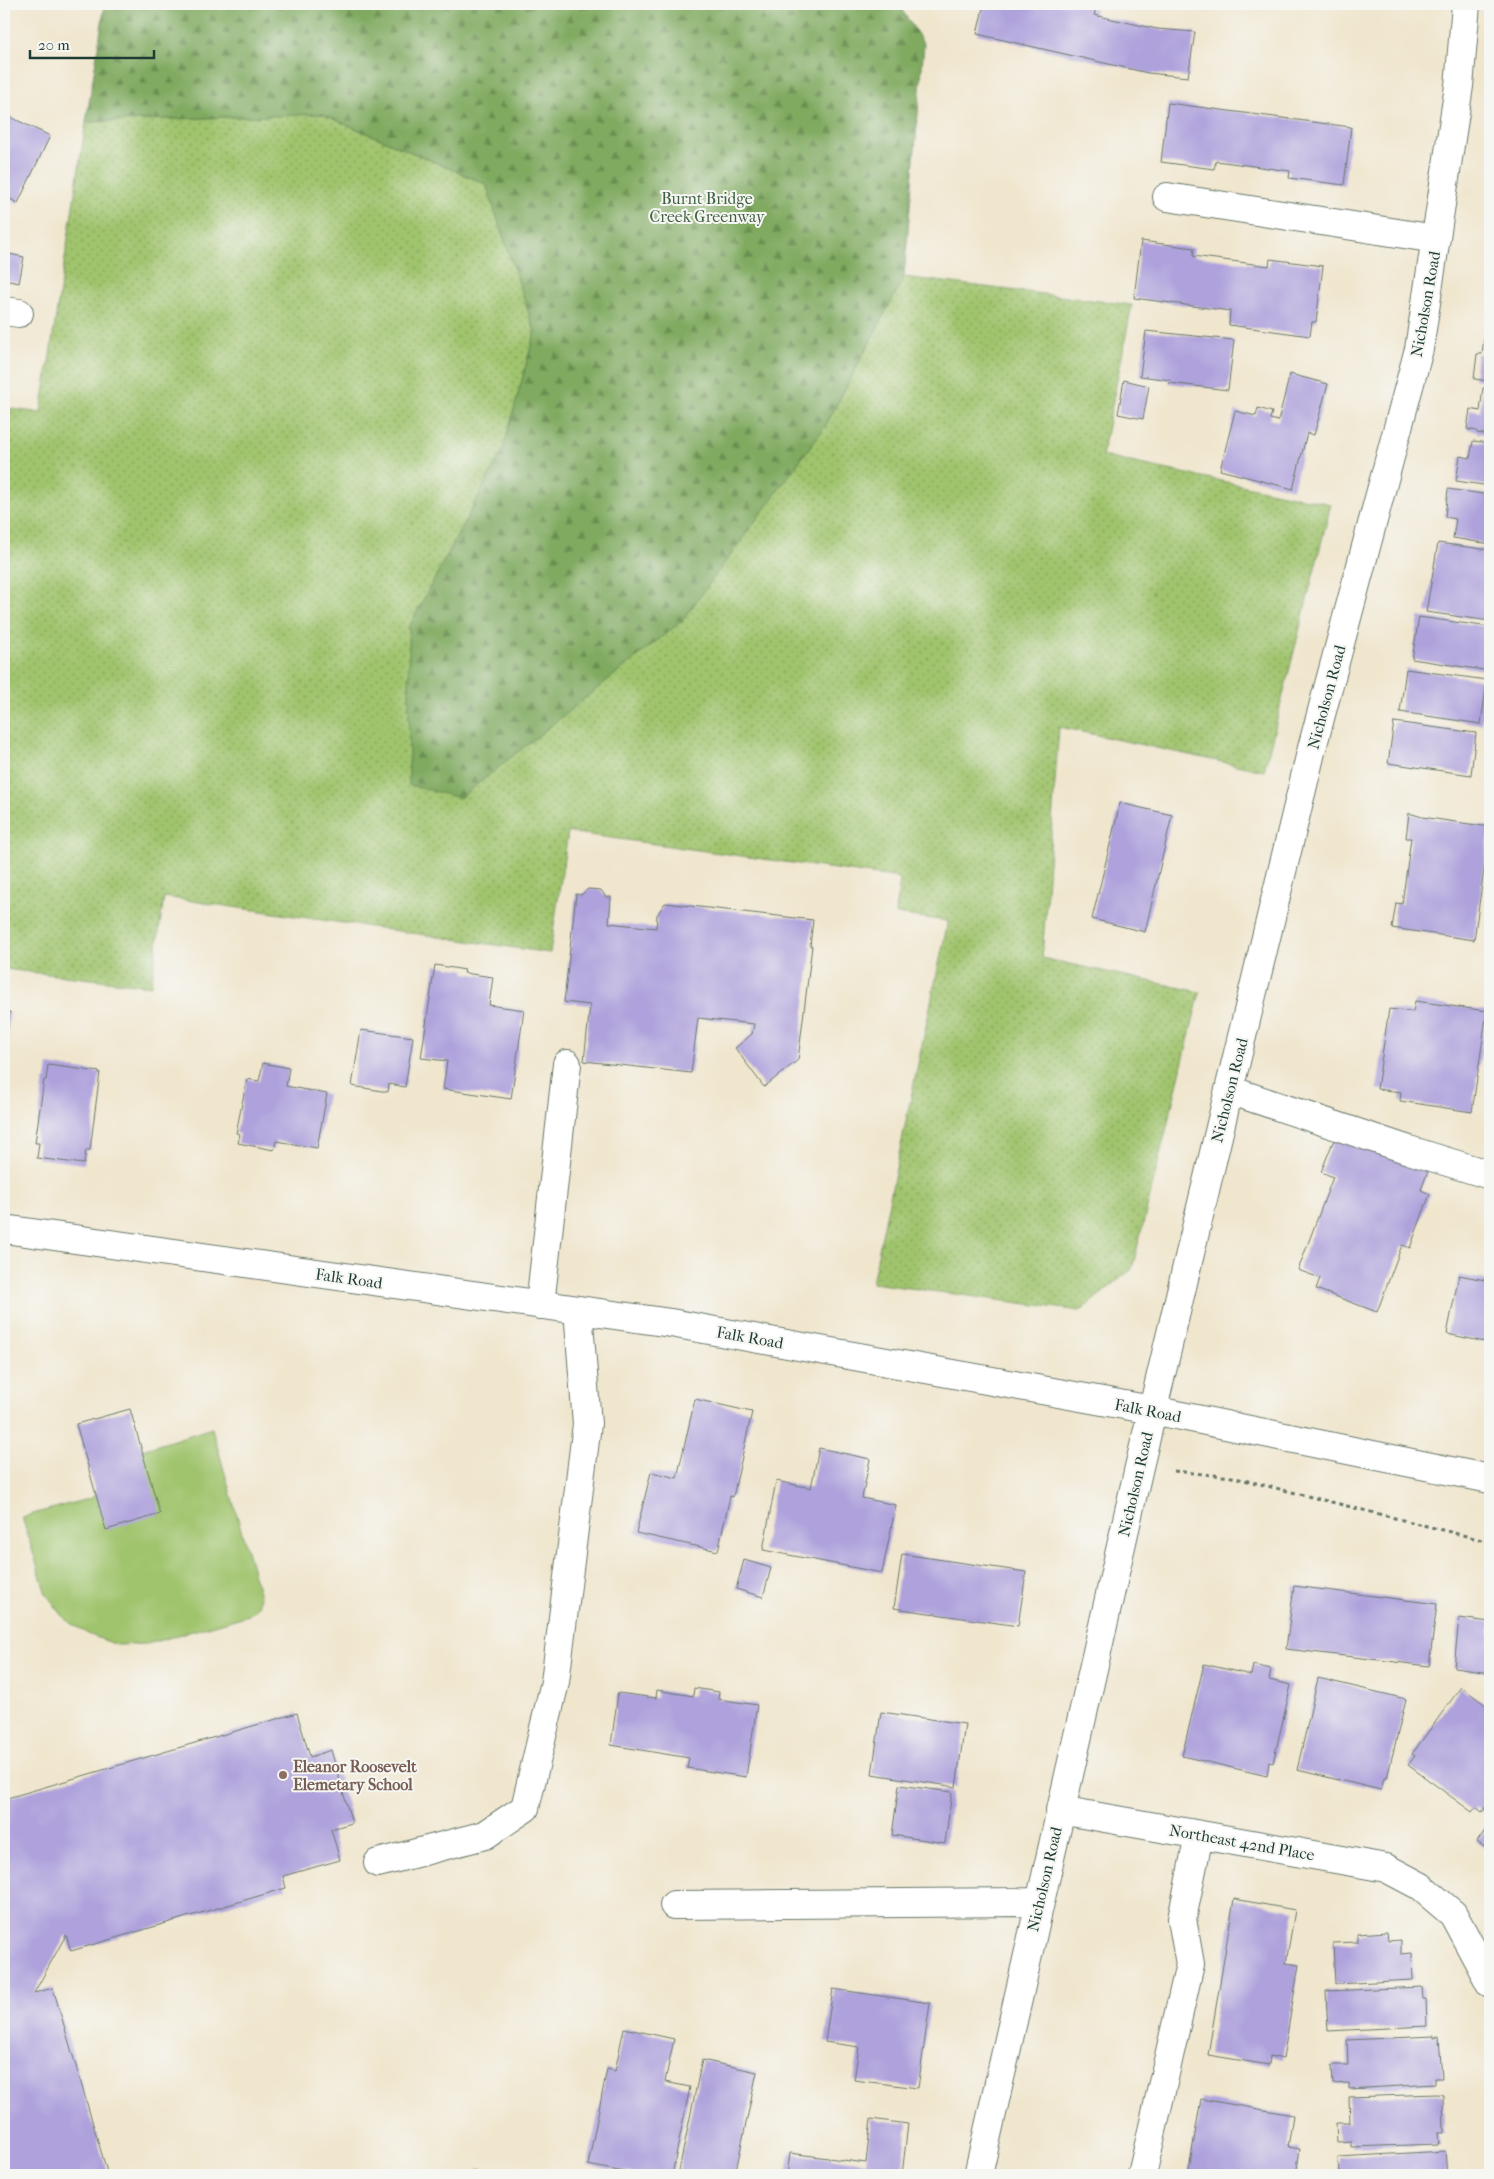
<svg xmlns="http://www.w3.org/2000/svg" width="1494" height="2179" font-family="'IM FELL French Canon',serif">
	<defs>
		<pattern id="grass-dots" width="8" height="8" patternUnits="userSpaceOnUse" patternTransform="scale(1.25)"><rect width="8" height="8" fill="#a0c46d"/><path d="M2 2h.1M6 6h.1" fill="none" stroke="#82a05a" stroke-width="1.8" stroke-linecap="round"/></pattern>
		<pattern id="forest-firs" width="22" height="20" patternUnits="userSpaceOnUse" patternTransform="scale(1.25)"><rect width="22" height="20" fill="#80aa60"/><path d="M5 1l3.5 6h-7zM16 11l3.5 6h-7z" fill="#688c50"/></pattern>
	</defs>
	<rect width="100%" height="100%" fill="#f6f6f2"/>
	<filter id="ink" filterUnits="userSpaceOnUse"><feTurbulence type="fractalNoise" baseFrequency=".02" numOctaves="2"/><feDisplacementMap in="SourceGraphic" scale="10" xChannelSelector="R" yChannelSelector="G"/><feConvolveMatrix kernelMatrix="1 2 1 2 8 2 1 2 1" color-interpolation-filters="sRGB"/></filter>
	<filter id="wash" filterUnits="userSpaceOnUse"><feTurbulence type="fractalNoise" baseFrequency=".0096" numOctaves="4" result="noise"/><feDisplacementMap in="SourceGraphic" scale="20" xChannelSelector="R" yChannelSelector="G"/><feGaussianBlur stdDeviation="1.12" result="paint"/><feColorMatrix in="noise" values="0 0 0 0 0 0 0 0 0 0 0 0 0 0 0 0 0 1.4 0 .05"/><feComposite in="paint" operator="in"/></filter>
	<g filter="url(#wash)">
		<rect width="100%" height="100%" fill="#f0e6ce"/>
		<path fill="url(#grass-dots)" stroke="#608050" d="M322 114 486 184 535 332 503 450 409 627 826 425 904 277 1132 305 1102 456 1331 504 1264 771 1059 727 1042 958 1200 992 1132 1269 1080 1311 872 1283 948 921 896 914 900 878 568 832 550 953 164 897 151 986 4 969V439L7 408 41 413 86 122Z"/>
		<path fill="url(#forest-firs)" stroke="#50744a" d="M105 4H898L924 44 904 277 826 425 682 621 460 798 409 785V627L503 450 535 332 486 184 322 114 86 122Z"/>
		<path fill="#a0c46d" stroke="#608050" d="M212 1428 260 1596 258 1607 249 1615 147 1644 117 1645 88 1634 66 1620 46 1594 22 1517 91 1498 142 1450Z
			M479 2169 531 2175H478Z"/>
		<g id="blocks">
			<path fill="#aea1dc" d="M984 4H1073L1096 9 1094 15 1157 29 1195 32 1188 77 1148 73 977 34Z
				M1168 103 1351 127 1344 185 1289 178 1290 171 1216 161 1214 169 1161 162Z
				M4 114 50 136 18 203 10 199 4 214Z
				M1141 241 1194 248 1193 256 1269 266 1270 259 1323 266 1316 322H1312L1310 336 1229 325 1230 311 1134 298Z
				M4 253 24 257 19 283 4 280Z
				M1146 331 1234 340 1228 390 1169 383 1170 380 1140 376Z
				M1484 338 1490 339V381L1474 379 1477 354H1482Z
				M1290 374 1328 384 1314 435 1307 433 1293 489 1220 470 1235 411 1256 416 1258 408 1272 412 1270 419 1278 421Z
				M1124 380 1149 386 1143 419 1118 414Z
				M1483 388 1490 389V435L1477 433V431L1467 429 1470 409 1480 411Z
				M1473 441 1490 443V486L1456 481 1460 456 1470 458Z
				M1448 489 1490 495V544L1453 538 1456 519 1445 517Z
				M1438 543 1490 550V621L1426 612Z
				M1419 617 1490 627V671L1412 659Z
				M1406 669 1487 680 1481 724 1400 712Z
				M1394 722 1476 733 1471 775 1388 763Z
				M1120 803 1172 815 1145 932 1092 919Z
				M1409 813 1422 817 1490 827 1474 940 1392 928 1396 903 1402 904 1411 838H1406Z
				M588 889 601 890 606 897H611L609 923 656 928 657 915 665 903 813 920 810 946H812L798 1060 764 1087 735 1048 752 1034 754 1024 698 1018 691 1073 584 1061 590 1005 564 1002 576 894 581 895Z
				M435 965 465 970 464 973 493 977 489 1005 524 1010 511 1099 443 1089 447 1061 421 1058Z
				M1415 1001 1487 1011 1472 1112 1400 1101 1401 1092 1377 1089 1389 1009 1413 1012Z
				M4 1012H10L5 1046H4Z
				M361 1030 413 1037 405 1087 389 1084 388 1092 352 1086Z
				M263 1063 289 1068 286 1086 327 1094 317 1148 276 1141 274 1150 238 1143 240 1134 236 1133 247 1079 259 1081Z
				M48 1065 100 1072 90 1150H86L84 1164 37 1158 39 1143H35L44 1080H46Z
				M1335 1137 1430 1165 1421 1190 1430 1194 1410 1248 1402 1245 1377 1312 1316 1289 1320 1278 1298 1270 1333 1177 1321 1172Z
				M1459 1275 1490 1281V1343L1447 1334Z
				M695 1399 752 1412 733 1497 730 1496 718 1551 636 1533 651 1472 677 1478Z
				M130 1409 160 1514 106 1530 76 1424Z
				M819 1448 870 1459 862 1498 896 1505 882 1573 763 1550 776 1481 811 1488Z
				M902 1554 1026 1572 1018 1626 894 1608Z
				M744 1560 771 1568 763 1597 736 1589Z
				M1294 1586 1437 1604 1429 1666 1286 1649Z
				M1459 1618 1490 1622V1673L1454 1668Z
				M1204 1664 1251 1675 1253 1665 1271 1669 1269 1680 1291 1685 1273 1763 1269 1762 1267 1776 1182 1756Z
				M1318 1678 1406 1699 1387 1778H1384L1381 1790 1297 1770Z
				M1461 1687 1490 1708V1801L1482 1812 1476 1807 1472 1812 1408 1765 1415 1756 1412 1754Z
				M694 1688 719 1692 718 1699 757 1705 746 1777 687 1768 689 1758 611 1745 618 1693 656 1698 657 1690 693 1696Z
				M881 1712 965 1724 956 1787 872 1774Z
				M297 1713 310 1757 331 1750 352 1823 331 1829 340 1860 283 1876 286 1888 71 1951 66 1935 34 1993 53 1988 108 2175H4V1799Z
				M899 1785 952 1792 945 1843 892 1835Z
				M1490 1823V1851L1477 1842Z
				M1234 1899 1295 1910 1286 1963 1299 1965 1283 2059 1270 2056 1269 2065 1208 2055Z
				M1387 1932 1388 1941 1401 1940V1954L1412 1953 1413 1980 1335 1984 1333 1943 1357 1942V1934Z
				M1422 1987 1423 1999H1426L1427 2026 1328 2031 1326 1991Z
				M833 1989 930 2003 918 2088 854 2080 859 2047 825 2042Z
				M624 2028 674 2039 665 2082 690 2087 672 2175H639L588 2165 607 2069 615 2071Z
				M1434 2036V2038L1439 2037 1442 2078H1435V2084L1349 2089V2083L1333 2084 1332 2065H1348L1347 2040Z
				M702 2060 757 2072 735 2175H678Z
				M1437 2094 1443 2095 1444 2133H1438L1439 2144 1351 2147V2141L1337 2142 1336 2123H1350L1349 2097Z
				M1201 2099 1293 2115 1288 2147 1300 2149 1296 2175H1188Z
				M871 2119 908 2124 902 2175H787L790 2153 866 2163Z
				M1445 2151 1447 2175H1339L1338 2157Z"/>
		</g>
	</g>
	<g filter="url(#ink)">
		<use href="#blocks" fill-opacity="0" stroke="#68786a" stroke-width="1"/>
		<g fill="none" stroke-linecap="round" stroke-linejoin="round">
			<defs>
				<path id="minor" d="M1167 197 1436 239
					M4 311 19 313
					M1229 1090 1409 1150 1490 1175
					M4 1229 671 1323 1152 1410 1490 1479
					M540 1305 567 1064
					M1060 1810 1386 1868 1420 1886 1453 1914 1490 1983
					M378 1863 485 1835 525 1808 555 1682 587 1424 578 1310
					M674 1905 1039 1902
					M978 2175 1139 1467 1229 1090 1312 748 1419 349 1459 86 1466 4
					M1142 2175 1190 1964 1182 1919 1199 1835"/>
			</defs>
			<use href="#minor" stroke="#68786a" stroke-width="30"/>
			<path stroke="#68786a" stroke-width="3" stroke-dasharray="4 4" stroke-linecap="butt" d="M1174 1471 1232 1477 1490 1542"/>
			<use href="#minor" stroke="#fff" stroke-width="28"/>
		</g>
	</g>
	<circle fill="#8d6e63" stroke="#f6f6f2" stroke-width="2" cx="283" cy="1775" r="5"/>
	<g text-anchor="middle" stroke-width="4" stroke-linejoin="round" paint-order="stroke">
		<g font-size="16" fill="#3f5f42" stroke="#f6f6f2">
			<text x="707" y="204">Burnt Bridge<tspan x="707" dy="18">Creek Greenway</tspan></text>
		</g>
		<g font-size="16" fill="#1f3d34" stroke="#f6f6f2">
			<text transform="translate(1425 304) rotate(-80)" y="6">Nicholson Road</text>
			<text transform="translate(1326 697) rotate(-75)" y="6">Nicholson Road</text>
			<text transform="translate(1229 1090) rotate(-76)" y="6">Nicholson Road</text>
			<text transform="translate(349 1278) rotate(8)" y="6">Falk Road</text>
			<text transform="translate(750 1337) rotate(10)" y="6">Falk Road</text>
			<text transform="translate(1148 1410) rotate(11)" y="6">Falk Road</text>
			<text transform="translate(1135 1484) rotate(-77)" y="6">Nicholson Road</text>
			<text transform="translate(1242 1842) rotate(10)" y="6">Northeast 42nd Place</text>
			<text transform="translate(1044 1879) rotate(-77)" y="6">Nicholson Road</text>
		</g>
		<g font-size="16" font-weight="bold" fill="#785e54" stroke="#f6f6f2" text-anchor="start">
			<text x="293" y="1772">Eleanor Roosevelt<tspan x="293" dy="18">Elemetary School</tspan></text>
		</g>
	</g>
	<rect width="1494" height="2179" fill="none" stroke="#f6f6f2" stroke-width="20"/>
	<path d="M30 50v8h124v-8" fill="none" stroke="#1f3d34" stroke-width="2.5"/>
	<text x="38" y="50" font-size="15" fill="#1f3d34" stroke="#f6f6f2" stroke-width="4" paint-order="stroke">20 m</text>
</svg>
